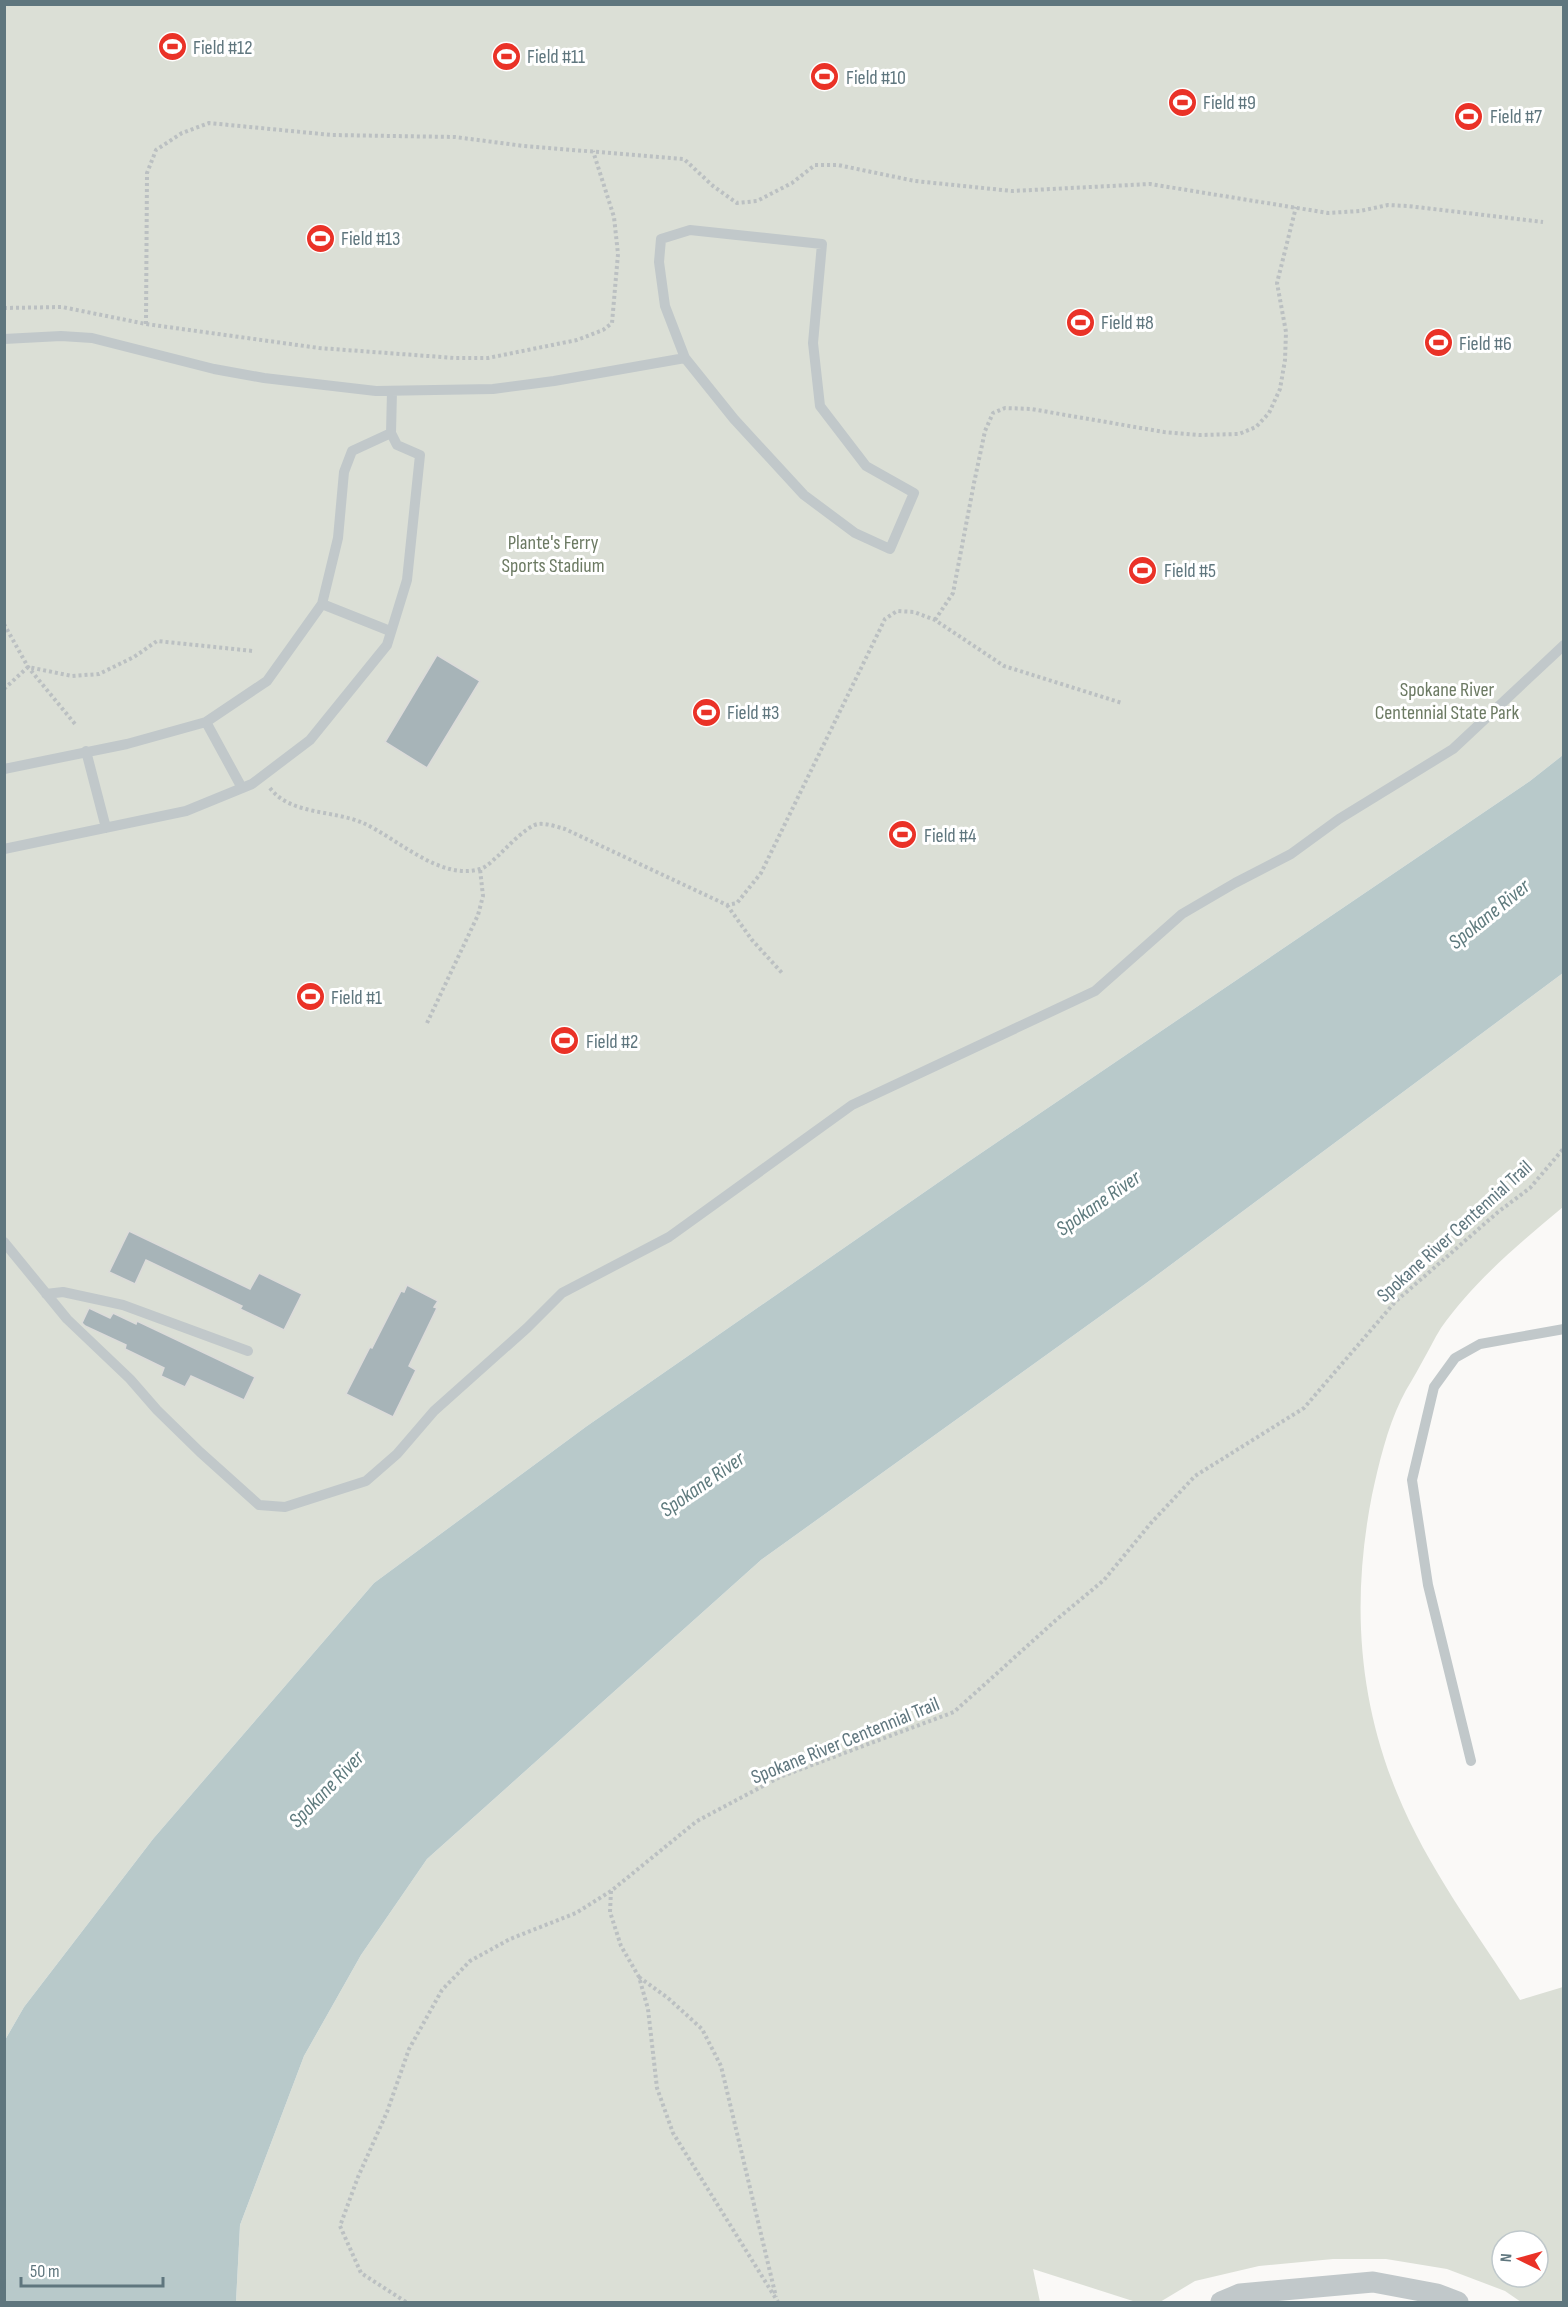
<svg xmlns="http://www.w3.org/2000/svg" width="1568" height="2307" font-family="'Sofia Sans Condensed',sans-serif">
	<rect width="100%" height="100%" fill="#faf9f7"/>
	<path fill="#dbdfd6" fill-rule="evenodd" d="M5 5H1563V755L1530 781 965 1164 587 1426 374 1583 153 1839 24 2007 5 2040Z
		M1563 973V1207C1520 1243 1474 1281 1441 1328 1434 1339 1428 1352 1421 1364 1415 1376 1407 1387 1401 1400 1387 1429 1379 1463 1372 1495 1352 1597 1357 1696 1397 1793 1427 1867 1477 1933 1520 2000L1563 1987V2302H1521L1505 2291 1447 2269 1386 2259H1333L1259 2266 1195 2281 1160 2302H1136L1033 2269 1040 2302H236L240 2225 304 2056 361 1955 427 1859 761 1560 1145 1284ZM1502 2241H1538V2277H1502Z"/>
	<path fill="#b8c9ca" d="M1563 755V973L1145 1284 761 1560 427 1859 361 1955 304 2056 240 2225 236 2302H5V2040L24 2007 153 1839 374 1583 587 1426 965 1164 1530 781Z"/>
	<path fill="#a7b4b8" stroke="#dcdbda" stroke-width="1.5" d="M437 655 480 681 427 768 385 742Z
		M129 1231 250 1289 259 1273 302 1294 284 1330 240 1309 242 1306 146 1260 135 1284 109 1272Z
		M407 1285 438 1301 434 1307 437 1308 409 1366 416 1370 393 1417 346 1394 370 1347 372 1348 401 1291 404 1292Z
		M89 1308 110 1318 113 1313 136 1324 137 1321 255 1377 244 1400 191 1376 185 1387 161 1376 164 1368 125 1349 126 1345 85 1326 82 1323Z"/>
	<g fill="none" stroke-linecap="round" stroke-linejoin="round">
		<path stroke="#bbc0c2" stroke-width="4" stroke-dasharray="3 3" stroke-linecap="butt" d="M4 308 62 307 146 324 319 348 455 358H488L577 340 603 330 612 323 618 254 614 217 593 151
			M146 324 147 173 156 150 182 133 209 123 332 135 455 137 524 146 684 159 713 186 737 203 757 201 792 183 815 165H838L915 181 1012 191 1150 184 1328 213 1360 211 1388 205 1408 206 1543 222
			M935 620 953 593 974 483 985 431 993 413 1005 408 1031 409 1164 432 1200 435 1239 434 1256 427 1269 413 1280 389 1285 360 1286 332 1277 283 1296 207
			M4 624 28 667 75 724
			M4 689 28 667 72 676 99 674 134 657 157 641 253 651
			M270 788C290 815 334 810 363 823 397 838 440 881 480 869 487 867 493 860 499 855 507 847 527 826 538 824 547 823 557 827 565 829L727 905 737 903 761 873 885 619 897 611 914 612 935 620 1004 666 1122 703
			M727 905 752 940 783 974
			M427 1023 478 915 483 896 480 869
			M611 1891 610 1912 621 1946 639 1977 648 2009 657 2088 673 2133 778 2302
			M639 1977 668 1998 702 2029 721 2066 776 2297
			M406 2302 361 2273 340 2226 358 2177 387 2112 409 2049 442 1990 470 1961 510 1939 576 1913 611 1891 697 1821 780 1777 954 1712 1056 1620 1104 1580 1151 1523 1195 1476 1304 1408 1395 1302 1498 1212 1530 1188 1564 1148"/>
		<path stroke="#c1c8ca" stroke-width="10" d="M690 230 822 244 813 343 820 406 866 466 914 493 890 549 855 533 804 495 734 419 685 358 665 306 659 262 661 239Z
			M4 339 61 336 92 338 214 369 264 378 376 391 493 389 554 381 685 358
			M322 604 390 631
			M206 722 242 788
			M86 751 106 828
			M4 769 127 744 206 722 267 681 322 604 338 538 344 472 352 451 391 433
			M4 849 186 811 252 784 310 740 387 645 407 580 420 455 397 445 391 433 392 391
			M4 1242 67 1319 130 1379 157 1410 200 1452 259 1505 285 1507 366 1481 397 1454 434 1411 527 1328 562 1293 669 1237 852 1105 1095 991 1182 914 1235 883 1291 854 1339 819 1453 749 1564 645
			M46 1294 63 1292 123 1305 248 1351
			M1471 1761 1428 1585 1412 1480 1434 1387 1455 1358 1480 1344 1564 1329"/>
		<path stroke="#c1c8ca" stroke-width="21" d="M1221 2302 1240 2294 1373 2282 1437 2294 1458 2302"/>
	</g>
	<defs>
		<symbol id="stadium-disc" viewBox="-11 -11 22 22"><circle r="9.5" fill="#ea3227" stroke="#fff"/><path d="M0-5a6.5 5 0 1 0 0 10a6.5 5 0 1 0 0-10ZM-3.5-1.8h7v3.6h-7Z" fill="#fff"/></symbol>
	</defs>
	<g fill-rule="evenodd">
		<use href="#stadium-disc" x="156" y="30" width="33" height="33"/>
		<use href="#stadium-disc" x="490" y="40" width="33" height="33"/>
		<use href="#stadium-disc" x="808" y="60" width="33" height="33"/>
		<use href="#stadium-disc" x="1166" y="86" width="33" height="33"/>
		<use href="#stadium-disc" x="1452" y="100" width="33" height="33"/>
		<use href="#stadium-disc" x="304" y="222" width="33" height="33"/>
		<use href="#stadium-disc" x="1064" y="306" width="33" height="33"/>
		<use href="#stadium-disc" x="1422" y="326" width="33" height="33"/>
		<use href="#stadium-disc" x="1126" y="554" width="33" height="33"/>
		<use href="#stadium-disc" x="690" y="696" width="33" height="33"/>
		<use href="#stadium-disc" x="886" y="818" width="33" height="33"/>
		<use href="#stadium-disc" x="294" y="980" width="33" height="33"/>
		<use href="#stadium-disc" x="548" y="1024" width="33" height="33"/>
	</g>
	<g text-anchor="middle" stroke-width="6" stroke-linejoin="round" paint-order="stroke">
		<g font-size="20" fill="#5f767e" stroke="#fff" text-anchor="start">
			<text x="193" y="54">Field #12</text>
			<text x="527" y="63">Field #11</text>
			<text x="846" y="84">Field #10</text>
			<text x="1203" y="109">Field #9</text>
			<text x="1490" y="123">Field #7</text>
			<text x="341" y="245">Field #13</text>
			<text x="1101" y="329">Field #8</text>
			<text x="1459" y="350">Field #6</text>
			<text x="1164" y="577">Field #5</text>
			<text x="727" y="719">Field #3</text>
			<text x="924" y="842">Field #4</text>
			<text x="331" y="1004">Field #1</text>
			<text x="586" y="1048">Field #2</text>
		</g>
		<g font-size="20" fill="#6c7a63" stroke="#fff">
			<text x="553" y="549">Plante's Ferry<tspan x="553" dy="23">Sports Stadium</tspan></text>
			<text x="1447" y="696">Spokane River<tspan x="1447" dy="23">Centennial State Park</tspan></text>
		</g>
		<g font-size="20" fill="#5f767e" stroke="#fff">
			<text transform="translate(1454 1231) rotate(-42)" y="7">Spokane River Centennial Trail</text>
			<text transform="translate(845 1740) rotate(-22)" y="7">Spokane River Centennial Trail</text>
		</g>
		<g font-size="21" font-style="italic" fill="#5e7a7d" stroke="#fff">
			<text transform="translate(1489 914) rotate(-39)" y="7">Spokane River</text>
			<text transform="translate(1098 1203) rotate(-35)" y="7">Spokane River</text>
			<text transform="translate(702 1484) rotate(-35)" y="7">Spokane River</text>
			<text transform="translate(326 1789) rotate(-46)" y="7">Spokane River</text>
		</g>
	</g>
	<rect width="1568" height="2307" fill="none" stroke="#5f767e" stroke-width="12"/>
	<g transform="translate(1520 2259) rotate(275)"><circle r="28" fill="#ffffff" stroke="#bfc8cb" stroke-width="1.5"/>
	<path d="M0-4.5L10 22L0 15L-10 22Z" fill="#ea3227"/>
	<text y="-9" font-size="16" font-weight="bold" text-anchor="middle" fill="#5f767e">N</text>
	</g>
	<path d="M21 2277v9h142v-9" fill="none" stroke="#5f767e" stroke-width="3"/>
	<text x="30" y="2277" font-size="18" fill="#5f767e" stroke="#ffffff" stroke-width="4.5" paint-order="stroke">50 m</text>
</svg>
